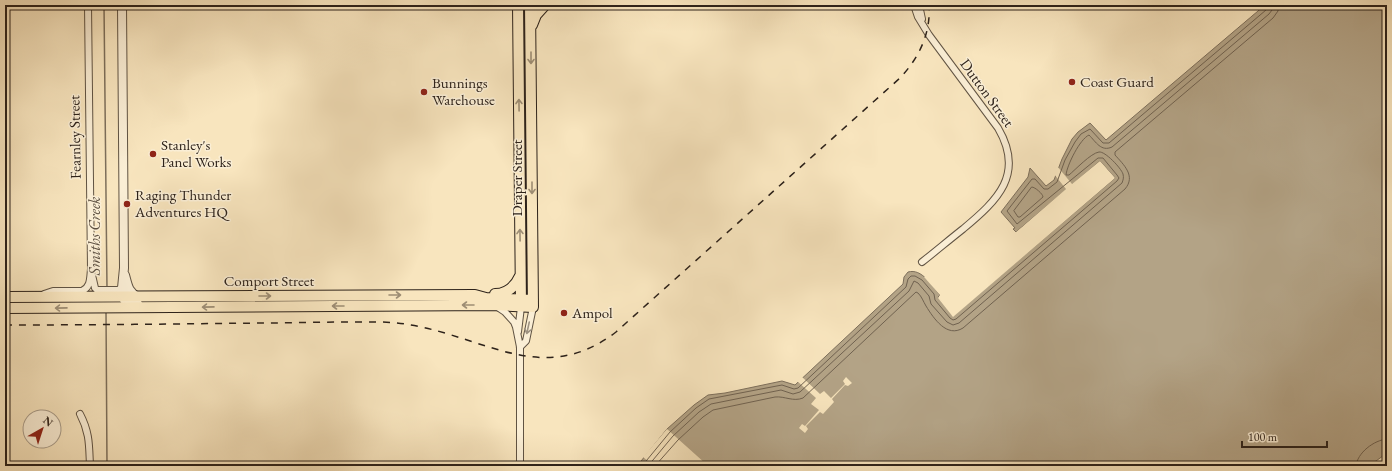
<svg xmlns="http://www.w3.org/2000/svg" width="1392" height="471" font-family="'EB Garamond',serif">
	<rect width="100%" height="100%" fill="#f8e5be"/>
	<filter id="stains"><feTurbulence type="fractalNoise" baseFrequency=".005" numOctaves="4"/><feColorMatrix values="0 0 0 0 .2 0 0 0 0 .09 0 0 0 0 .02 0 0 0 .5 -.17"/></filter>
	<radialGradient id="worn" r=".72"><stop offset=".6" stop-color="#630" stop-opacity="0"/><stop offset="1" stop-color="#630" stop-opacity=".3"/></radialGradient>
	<path fill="#b3a386" stroke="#7d6f5b" d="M1265 5H1387V453L1369 466H637L667 429 694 405 708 395 725 393 782 381 795 385 903 284 904 277 908 272C922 268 932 286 940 295L938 297 953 316 1115 178 1100 161 1016 232 1013 229 1015 228 1001 212 1028 177 1030 168 1046 186 1054 180 1062 159 1072 139 1078 132 1090 123 1106 140Z"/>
	<path fill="#f8e5be" d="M1262 5H1264L1106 137 1194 62Z
		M1100 161 1115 178 953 317 938 298 940 295 924 277 926 276 942 294V296L940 298 953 314 1112 178 1100 164 1018 233H1015L1066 189 1054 174 1057 166 1072 184Z
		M801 376 820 394 824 391 831 398 845 384 843 381 846 377 852 383 848 386 845 385 832 399 834 402 823 414 820 412 806 426 808 429 805 433 799 428 802 424 805 426 819 410 811 404 816 398 797 381Z
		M667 429 706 464 704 466H654L643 457Z"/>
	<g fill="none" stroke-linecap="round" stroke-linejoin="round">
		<path stroke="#706250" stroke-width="1" d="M1032 187C1035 187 1043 194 1043 197L1020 217H1018L1014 211Z
			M642 466 670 432 696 408 709 399 782 385 794 389 798 388 906 287 908 279 911 276H915L922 280 934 294 935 300 950 318 953 320 956 319 1117 181 1119 178 1117 175 1103 158H1098L1017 224 1007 211 1032 179H1035L1044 189H1048L1057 182 1065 160 1075 142 1081 134 1090 129 1103 143H1109L1266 10 1267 5
			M648 466 673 436 699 412 711 404 781 390 793 394 800 392 909 291 914 281 918 283 929 296 931 304 947 322 953 325 959 323 1122 183C1123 180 1124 178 1123 174 1121 168 1105 151 1099 152 1091 153 1075 170 1069 175H1066C1067 165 1080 139 1089 135 1096 142 1101 152 1112 147L1269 14 1272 10V5
			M655 466 678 440 703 417 713 410 775 397C785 396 793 402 803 398L916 292 918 293C922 297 923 301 926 306 934 319 947 338 963 328L1125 189C1136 176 1124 165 1115 155V152L1273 18 1278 11V5
			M1356 466C1357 453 1374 440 1387 439"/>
		<path stroke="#7d6f5b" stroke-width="1.5" d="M104 5 107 289
			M106 311 107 466"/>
		<defs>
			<path id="minor" d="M914 5 918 17 929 35 998 128C1025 174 998 200 963 229 949 240 936 251 922 262
				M919 5 922 19
				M92 275 95 288 103 296
				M97 290H118L122 288
				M44 294 53 291H82C91 287 90 278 91 269L88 5
				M496 306 505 312 514 322 516 327 520 347V466
				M518 332 521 307
				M520 347 526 341 533 307
				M80 414C90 433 89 446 90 466"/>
			<path id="tertiary" d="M122 5 124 268 122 288 124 300 130 303 138 304
				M125 275C128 286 128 291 138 297"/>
			<path id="trunk" d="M518 5 521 305
				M532 25 536 15 545 5
				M495 294C507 294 515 287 520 276
				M5 297 475 295 486 298 533 300
				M5 308 495 305 533 307 530 5"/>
		</defs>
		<use href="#minor" stroke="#605343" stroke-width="8"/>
		<use href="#tertiary" stroke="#605343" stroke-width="10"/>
		<use href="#trunk" stroke="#2d221a" stroke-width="12"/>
		<use href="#minor" stroke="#faeed5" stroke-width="6"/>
		<use href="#tertiary" stroke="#faeed5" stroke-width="8"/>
		<use href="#trunk" stroke="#f8e5be" stroke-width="10"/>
		<path stroke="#2d221a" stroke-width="1.5" stroke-dasharray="7 7" stroke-linecap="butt" d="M5 325C90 325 176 324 261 323 289 323 318 322 346 322 368 322 390 321 411 325 487 338 544 387 616 332L900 78C919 58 931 33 929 5"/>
	</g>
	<defs><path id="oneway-shaft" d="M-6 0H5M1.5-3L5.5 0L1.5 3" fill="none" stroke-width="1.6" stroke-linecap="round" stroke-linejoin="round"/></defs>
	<g stroke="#9d8d74">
		<use href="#oneway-shaft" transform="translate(531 58) rotate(90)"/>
		<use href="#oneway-shaft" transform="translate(519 105) rotate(-91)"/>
		<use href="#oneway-shaft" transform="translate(532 188) rotate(90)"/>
		<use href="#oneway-shaft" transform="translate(520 235) rotate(-91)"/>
		<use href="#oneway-shaft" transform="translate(395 295)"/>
		<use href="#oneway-shaft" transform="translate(265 296)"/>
		<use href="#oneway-shaft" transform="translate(468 305) rotate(180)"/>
		<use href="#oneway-shaft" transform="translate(338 306) rotate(180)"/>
		<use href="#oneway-shaft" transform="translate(208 307) rotate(179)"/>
		<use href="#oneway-shaft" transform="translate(61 308) rotate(179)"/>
	</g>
	<use stroke="#9e9281" href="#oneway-shaft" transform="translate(528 328) rotate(102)"/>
	<g fill="#8f2418" stroke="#faeed5" stroke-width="1.5">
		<circle cx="1072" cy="82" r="4"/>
		<circle cx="424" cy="92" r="4"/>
		<circle cx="153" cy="154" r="4"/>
		<circle cx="127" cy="204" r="4"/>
		<circle cx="564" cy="313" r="4"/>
	</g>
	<g text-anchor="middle" stroke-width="3" stroke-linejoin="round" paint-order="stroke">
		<g font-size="15" fill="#2d221a" stroke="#faeed5" text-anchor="start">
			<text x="1080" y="87">Coast Guard</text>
			<text x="432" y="88">Bunnings<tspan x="432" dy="17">Warehouse</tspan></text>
			<text x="161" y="150">Stanley's<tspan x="161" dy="17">Panel Works</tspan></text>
			<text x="135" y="200">Raging Thunder<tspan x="135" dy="17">Adventures HQ</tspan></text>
			<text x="572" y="318">Ampol</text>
		</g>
		<g font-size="15" fill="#2d221a" stroke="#faeed5">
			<text transform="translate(987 93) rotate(54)" y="5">Dutton Street</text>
			<text transform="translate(75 137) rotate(-91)" y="5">Fearnley Street</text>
			<text transform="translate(517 178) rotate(-90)" y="5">Draper Street</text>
			<text x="269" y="286">Comport Street</text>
		</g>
		<g font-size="16" font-style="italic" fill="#5c4f40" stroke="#faeed5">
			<text transform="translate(94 236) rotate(-90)" y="6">Smiths Creek</text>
		</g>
	</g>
	<rect width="1392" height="471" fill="none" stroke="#f8e5be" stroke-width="20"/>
	<rect x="6" y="6" width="1380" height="459" fill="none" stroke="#2d221a" stroke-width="2"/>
	<rect x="10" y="10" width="1372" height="451" fill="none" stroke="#2d221a"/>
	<g transform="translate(42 429) rotate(39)"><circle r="19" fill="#faeed5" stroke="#a89c8a"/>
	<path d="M0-3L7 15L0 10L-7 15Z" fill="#8f2418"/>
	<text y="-6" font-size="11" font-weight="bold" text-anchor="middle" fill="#2d221a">N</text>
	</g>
	<path d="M1242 441v6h85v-6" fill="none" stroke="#2d221a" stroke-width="2"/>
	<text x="1248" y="441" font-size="12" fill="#2d221a" stroke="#faeed5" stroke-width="3" paint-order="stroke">100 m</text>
	<rect width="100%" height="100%" filter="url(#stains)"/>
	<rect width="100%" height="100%" fill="url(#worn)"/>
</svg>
